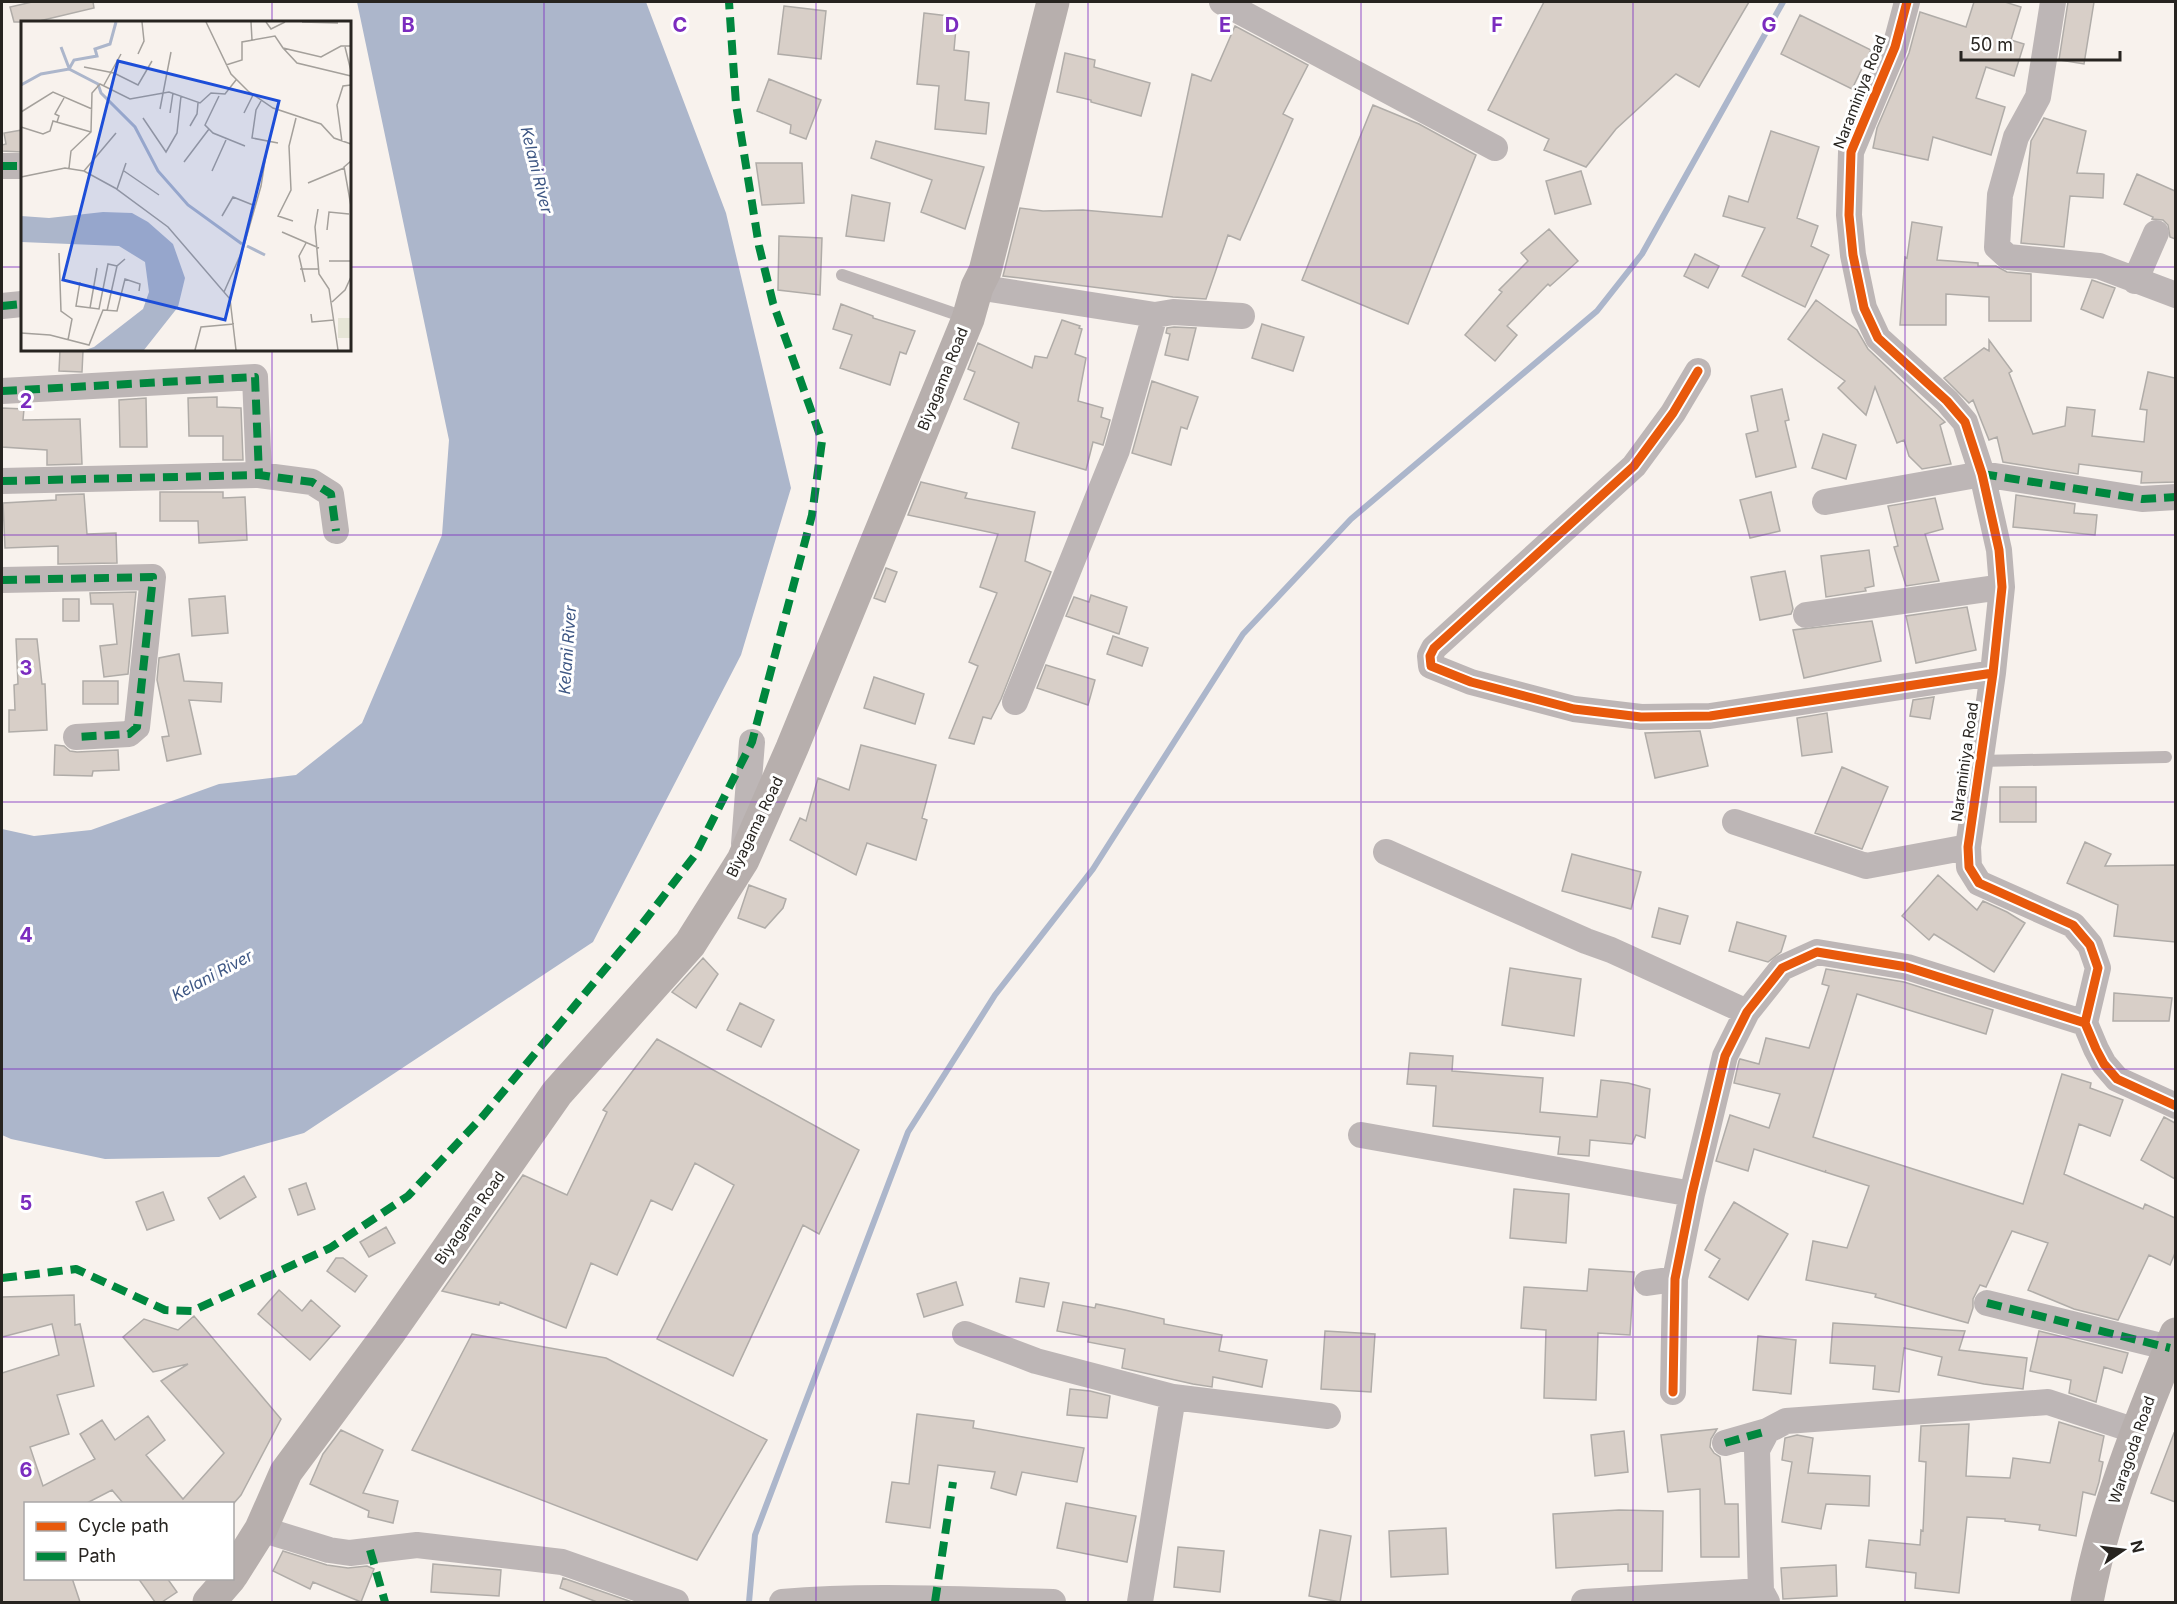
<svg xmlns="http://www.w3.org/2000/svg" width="2177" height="1604" font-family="Inter,sans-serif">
	<rect width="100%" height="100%" fill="#f8f2ed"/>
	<path fill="#acb6cb" d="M357 2H646L726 213 791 488 741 655 593 942 304 1133 219 1157 105 1159 11 1139 2 1135V829L34 836 91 830 219 784 296 775 362 723 442 535 449 440Z"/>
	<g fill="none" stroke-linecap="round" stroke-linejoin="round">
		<path stroke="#acb6cb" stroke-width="6" d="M749 1602 755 1535 908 1132 995 995 1093 869 1243 634 1351 519 1597 311 1642 254 1783 2"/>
	</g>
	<path fill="#d8cfc8" stroke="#b0aca8" stroke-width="1.5" d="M32 2H93L94 8 35 22H14L10 7Z
		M1544 2H1749L1699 87 1676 74 1616 129 1586 167 1544 150 1549 139 1488 110Z
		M1974 2H2005L2021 7 2011 40 2024 44 2014 76 1986 67 1976 98 2005 107 1991 155 1933 137 1928 160 1873 148 1877 128 1909 53 1920 12 1966 27Z
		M2068 2H2094L2084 64 2059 60Z
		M784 6 826 11 821 59 778 54Z
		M924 13 957 17 954 50 969 52 965 100 989 103 986 134 935 129 939 86 917 84Z
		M1800 15 1871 50 1852 89 1781 54Z
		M1235 26 1308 65 1283 114 1293 119 1240 240 1228 235 1206 299 1173 297 1003 276 1020 208 1043 211 1083 210 1162 217 1192 74 1211 81Z
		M1065 53 1095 60 1094 67 1150 83 1141 116 1091 102V100L1057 92Z
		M769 79 821 100 806 139 790 133 791 125 757 111Z
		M1373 105 1419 124 1476 155 1408 324 1302 280Z
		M2044 118 2086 131 2077 173 2104 174 2103 198 2070 196 2064 247 2021 243 2031 141Z
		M22 130V152L2 151V145L6 144 4 133Z
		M1771 131 1819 147 1797 218 1818 226 1811 246 1829 255 1805 307 1742 276 1765 228 1723 216 1729 196 1748 202Z
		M876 141 984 167 965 229 921 212 932 180 871 158Z
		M756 163H802L804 203 762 205Z
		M1581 171 1591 204 1555 214 1546 181Z
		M2137 174 2175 191V239L2170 237 2168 225 2163 220 2152 219 2153 217 2124 204Z
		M852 195 890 203 884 241 846 236Z
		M1912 222 1942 227 1937 260 1978 263V266H1996L2007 272 2031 274V321H1989V297L1946 294V325H1900L1905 257 1907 258Z
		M1549 229 1578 261 1550 286 1548 284 1507 326 1517 335 1495 361 1465 335 1502 292 1499 290 1528 261 1521 253Z
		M779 236 822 238 820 295 778 290Z
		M1695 254 1719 266 1708 288 1684 276Z
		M2092 280 2115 288 2103 318 2081 309Z
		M1816 300 1857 330 1868 349 1945 422 1940 425 1951 464 1922 469 1909 456 1904 440 1897 443 1875 387 1866 415 1838 388 1845 381 1788 339Z
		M841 304 873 316V318L915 331 906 354 900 352 890 385 840 368 852 335 833 329Z
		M1062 320 1080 326 1079 328 1082 329 1075 354 1086 358 1078 401 1103 408 1101 417 1110 420 1103 445 1093 442 1086 470 1012 448 1019 423 964 399 975 372 968 369 978 343 1032 368 1035 356 1047 358Z
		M1262 324 1304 337 1293 371 1252 358Z
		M1174 327 1196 328 1188 360 1165 355 1170 334 1166 333 1167 328Z
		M1989 340 2012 371 2009 373 2033 434 2065 426 2067 407 2095 410 2092 436 2144 442 2147 410 2140 409 2148 372 2175 378V482L2141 483 2142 472 2079 464 2078 474 2003 462 1997 437 1989 440 1973 400 1969 403 1944 378 1984 348 1989 351Z
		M60 350 83 351 82 372 59 371Z
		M1152 381 1198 397 1187 429 1181 427 1171 465 1132 453Z
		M1782 389 1789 420 1785 421 1796 467 1756 477 1746 434 1758 431 1751 396Z
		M217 397V407L241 408 243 460H223V436H189L188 398Z
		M146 398 147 447H120L119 400Z
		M2 408 24 409 23 420 80 419 82 464 47 465V450L2 447Z
		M1823 434 1856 445 1846 479 1812 468Z
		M921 482 967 493 965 498 1035 512 1025 561 1051 572 1001 699 991 719 983 717 974 744 949 738 978 666 969 662 997 593 980 587 998 534 908 515Z
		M160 492H223V498L245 497 247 540 199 543 198 521H160Z
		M1771 492 1780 531 1750 538 1740 500Z
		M84 494 87 534 116 533 117 563 58 564V546L5 548 3 503 56 500V495Z
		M2016 495 2075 504 2074 513 2097 515 2095 535 2013 527Z
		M1935 498 1943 529 1925 534 1939 581 1906 586 1894 547 1898 546 1888 506Z
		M1869 550 1874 586 1865 588 1866 591 1826 597 1821 556Z
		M886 568 897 572 885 602 874 598Z
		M1785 571 1793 609 1791 614 1760 620 1751 577Z
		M136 592 128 674 104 677 100 646 117 644 113 604H91L90 593Z
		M1091 595 1127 607 1119 634 1066 616 1074 597 1089 602Z
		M225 596 228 633 192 636 189 599Z
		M63 599H79V621H63Z
		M1967 607 1976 650 1916 663 1906 616Z
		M1872 621 1881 661 1804 678 1793 630Z
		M1113 636 1148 648 1142 666 1107 654Z
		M16 639H37L42 684H45L47 730 9 732V710H15L14 685 18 684Z
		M179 654 184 681 222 683 221 702 189 700 201 754 167 761 162 737 169 736 157 680 159 658Z
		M1046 665 1095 680 1088 705 1037 688Z
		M874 677 924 694 915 724 864 708Z
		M83 681H118V704H83Z
		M1934 697 1930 719 1910 716 1913 700Z
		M1827 713 1832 752 1802 756 1797 718Z
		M1700 731 1708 766 1655 778 1645 733Z
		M55 745 64 746 70 751 77 752 118 750 119 770 93 771 92 776 54 775Z
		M861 745 936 765 922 818 927 820 916 860 867 843 856 875 790 840 800 818 806 821 818 778 849 790Z
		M1842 767 1888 787 1862 849 1815 833Z
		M2000 787H2036V822H2000Z
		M2085 842 2111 854 2105 866 2175 865V942L2114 936 2118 905 2067 883Z
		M1572 854 1641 872 1631 909 1562 891Z
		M1938 875 1977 910 1983 901 2007 912 2025 923 1994 972 1934 934 1929 940 1902 916Z
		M749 885 786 899 783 908 765 928 738 918Z
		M1659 908 1688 916 1680 944 1652 937Z
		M1737 922 1786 936 1781 952 1768 962 1729 951Z
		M703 958 718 974 696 1008 672 992Z
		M1510 968 1581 979 1574 1036 1502 1025Z
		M1826 969 1904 982 1993 1010 1986 1034 1857 994 1813 1137 2023 1204 2062 1074 2091 1083 2090 1088 2123 1100 2110 1136 2079 1124 2064 1174 2143 1209 2145 1204 2175 1218V1253L2170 1265 2149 1255 2118 1320 2074 1309 2028 1290 2048 1243 2012 1231 1986 1287 1980 1285 1973 1299V1308L1968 1323 1875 1297 1876 1294 1806 1280 1813 1241 1847 1248 1869 1186 1825 1172 1826 1170 1825 1172 1754 1149 1748 1171 1716 1161 1730 1115 1769 1128 1780 1094 1734 1083 1739 1061 1740 1059 1759 1064 1766 1038 1809 1048 1829 986 1822 984Z
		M2114 993 2172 998 2169 1021H2113Z
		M740 1003 774 1020 761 1047 727 1030Z
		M657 1039 859 1150 819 1234 803 1225 733 1376 657 1339 734 1185 695 1163 672 1210 651 1200 617 1275 591 1263 566 1328 500 1302 499 1305 442 1291 523 1175 567 1195 607 1112 603 1110Z
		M1410 1053 1453 1056 1452 1071 1543 1078 1540 1112 1597 1117 1601 1080 1628 1083 1650 1089 1645 1138 1636 1135 1632 1144 1590 1140 1589 1156 1558 1154 1560 1137 1433 1126 1436 1086 1407 1084Z
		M2164 1117 2175 1123V1179L2141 1160Z
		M244 1176 256 1197 220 1219 208 1198Z
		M306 1183 315 1209 298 1215 289 1189Z
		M1514 1189 1569 1194 1566 1243 1510 1238Z
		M163 1192 174 1220 147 1230 136 1202Z
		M1734 1202 1788 1234 1748 1300 1709 1277 1720 1259 1705 1250Z
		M386 1227 395 1243 369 1257 360 1242Z
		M336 1258H343L367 1276 355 1292 327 1271Z
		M1589 1269 1634 1272 1630 1335 1598 1333 1596 1400 1544 1398 1546 1330 1521 1328 1524 1287 1587 1291Z
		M1020 1278 1049 1283 1044 1307 1016 1302Z
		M956 1282 963 1305 924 1317 917 1294Z
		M279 1290 302 1311 311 1300 340 1326 310 1360 258 1314Z
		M74 1295 75 1325 80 1324 94 1386 57 1395 69 1434 30 1447 43 1486 95 1459 80 1434 102 1420 115 1440 148 1416 165 1440 146 1455 183 1499 224 1453 161 1381 188 1364 153 1372 123 1337 144 1319 178 1330 194 1316 281 1419 241 1495 234 1503H123L112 1490 87 1503H26V1578H72L80 1602H2V1373L59 1355 52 1324 2 1337V1297Z
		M1063 1302 1095 1308 1096 1304 1125 1310 1164 1319V1324L1222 1335 1219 1351 1267 1360 1262 1387 1213 1377 1212 1387 1193 1384 1122 1368 1125 1349 1088 1342 1089 1337 1057 1331Z
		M1833 1323 1965 1331 1959 1350 2027 1358 2023 1389 1984 1384 1938 1375 1942 1357 1904 1348 1899 1392 1873 1389 1875 1366 1830 1363Z
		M1325 1331 1375 1334 1371 1392 1321 1389Z
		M2039 1331 2128 1353 2122 1373 2104 1367 2096 1402 2069 1393 2071 1380 2030 1371Z
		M472 1334 606 1358 767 1440 697 1560 412 1450Z
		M1758 1336 1796 1340 1791 1394 1753 1390Z
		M1070 1389 1090 1391 1110 1396 1107 1418 1067 1415Z
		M917 1414 974 1421 973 1428 1084 1448 1077 1482 1022 1472 1016 1495 991 1488 995 1472 938 1465 930 1528 886 1522 892 1482 909 1484Z
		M2059 1422 2104 1436 2099 1461 2103 1462 2099 1482 2095 1495 2083 1492 2076 1536 2039 1530 2040 1525 2005 1521V1519L1967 1517 1959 1593 1915 1588 1916 1573 1866 1567 1869 1540 1920 1545 1921 1530 1923 1531 1926 1462 1919 1461 1921 1426 1969 1424 1966 1476 2010 1478 2013 1458 2050 1463Z
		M1717 1429 1711 1439 1710 1447 1714 1453 1720 1457 1725 1504H1738L1739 1557H1701L1700 1489 1668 1492 1661 1435Z
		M341 1430 383 1450 363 1493 398 1501 393 1523 368 1517 369 1511 310 1484 323 1454Z
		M1624 1431 1628 1472 1595 1476 1591 1435Z
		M2174 1433 2175 1434V1502L2151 1493Z
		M1797 1435 1813 1438 1808 1473 1870 1476 1869 1506 1826 1504 1821 1529 1782 1522 1792 1462 1782 1460 1785 1438Z
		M1066 1503 1136 1516 1127 1562 1057 1548Z
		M1619 1510 1663 1511 1662 1571H1628V1564L1556 1568 1553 1514Z
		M1446 1528 1448 1574 1391 1577 1389 1531Z
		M1320 1530 1351 1536 1340 1602 1309 1596Z
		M1178 1547 1224 1551 1220 1592 1174 1587Z
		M283 1551 327 1565 348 1568 367 1566 374 1569 361 1602 313 1582 310 1589 273 1571Z
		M433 1564 501 1570 499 1596 431 1592Z
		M1836 1565 1837 1596 1783 1599 1781 1568Z
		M138 1578H167L177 1592 162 1602H155Z
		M563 1578 632 1602H597L560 1588Z"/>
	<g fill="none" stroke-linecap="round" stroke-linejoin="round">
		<path stroke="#bdb6b6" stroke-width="12" d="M842 275 967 318
			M1980 761 2166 757"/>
		<path stroke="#bdb6b6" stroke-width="26" d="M1222 2 1495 148
			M1907 2 1895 47 1851 152 1849 215 1853 255 1864 308 1878 338 1947 401 1965 422 1982 474 1999 550 2002 587 1993 673 1968 847 1969 867 1979 883 2073 925 2090 945 2098 968 2085 1023 2096 1049 2104 1064 2117 1079 2176 1106
			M2053 2 2038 97 2016 137 2000 195 1997 247 2008 257 2099 266 2176 295
			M2 166H19
			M2135 281 2156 233
			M977 287 1155 315 1173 312 1242 316
			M2 306 22 304
			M1698 371 1673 413 1634 466 1434 648 1430 656 1431 666 1471 682 1574 709 1641 717 1710 716 1993 673
			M2 391 255 377 259 475
			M2 481 259 475 312 482 331 494 336 531
			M1825 502 1982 474 2142 499 2176 497
			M2 580 153 577 137 727 129 734 76 737
			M1806 615 2002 587
			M1015 702 1117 450 1155 315
			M1735 822 1866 866 1968 847
			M744 844 752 742
			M1386 852 1586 941 1611 950 1747 1012
			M1361 1135 1692 1194
			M1647 1283 1675 1279
			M1987 1303 2170 1348
			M965 1334 1036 1361 1173 1397 1140 1602
			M1673 1392 1675 1279 1692 1194 1725 1056 1747 1012 1782 968 1817 952 1907 967 2085 1023
			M1173 1397 1328 1416
			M1725 1443 1767 1431
			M261 1529 329 1550 350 1553 417 1545 562 1562 676 1602
			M782 1602C872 1594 963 1600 1053 1602
			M1584 1602 1761 1591
			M1767 1602 1761 1591 1757 1450 1767 1431 1786 1421 2048 1402 2136 1431"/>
		<path stroke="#b7afad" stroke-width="33" d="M232 1575 261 1529 286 1472 389 1333 557 1093 690 944 743 860 792 748 968 319 977 287 985 271 1053 2
			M209 1602 230 1578
			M2087 1602C2104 1510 2140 1421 2176 1334"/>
		<path stroke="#00873e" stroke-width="8" stroke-dasharray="15 8" stroke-linecap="butt" d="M2 166H19
			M2 306 22 304
			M2 391 255 377 259 475
			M1982 474 2142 499 2176 497
			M2 481 259 475 312 482 331 494 336 531
			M2 580 153 577 137 727 129 734 76 737
			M2 1278 76 1269 165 1310 192 1311 330 1248 408 1196 483 1116 636 932 695 855 752 742 812 515 822 441 773 303 759 246 736 104 729 2
			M1987 1303 2170 1348
			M1725 1443 1767 1431
			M370 1550 385 1602
			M935 1602 953 1482"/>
		<defs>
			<path id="cycleway" d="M1907 2 1895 47 1851 152 1849 215 1853 255 1864 308 1878 338 1947 401 1965 422 1982 474 1999 550 2002 587 1993 673 1968 847 1969 867 1979 883 2073 925 2090 945 2098 968 2085 1023 2096 1049 2104 1064 2117 1079 2176 1106
				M1698 371 1673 413 1634 466 1434 648 1430 656 1431 666 1471 682 1574 709 1641 717 1710 716 1993 673
				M1673 1392 1675 1279 1692 1194 1725 1056 1747 1012 1782 968 1817 952 1907 967 2085 1023"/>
		</defs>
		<use href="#cycleway" stroke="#fff" stroke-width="13"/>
		<use href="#cycleway" stroke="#e8590c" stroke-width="9"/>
	</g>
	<path fill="none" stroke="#7b2cbf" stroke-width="1.5" stroke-opacity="0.55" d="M272 2V22M544 2V1602M816 2V1602M1088 2V1602M1361 2V1602M1633 2V1602M1905 2V1602M2 267H22M350 267H2176M272 350V1602M2 535H2176M2 802H2176M2 1069H2176M2 1337H2176"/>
	<g text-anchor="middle" stroke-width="6" stroke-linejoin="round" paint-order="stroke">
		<g font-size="15" fill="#272420" stroke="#fff">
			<text transform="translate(1860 92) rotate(-69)" y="5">Naraminiya Road</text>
			<text transform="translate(943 379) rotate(-68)" y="5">Biyagama Road</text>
			<text transform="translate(1965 762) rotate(-82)" y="5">Naraminiya Road</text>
			<text transform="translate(755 827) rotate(-64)" y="5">Biyagama Road</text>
			<text transform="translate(470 1218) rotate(-55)" y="5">Biyagama Road</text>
			<text transform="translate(2132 1450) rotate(-71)" y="5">Waragoda Road</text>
		</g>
		<g font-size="16" font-style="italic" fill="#3e5784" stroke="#fff">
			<text transform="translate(537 170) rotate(76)" y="6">Kelani River</text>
			<text transform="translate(567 650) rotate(-86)" y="6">Kelani River</text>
			<text transform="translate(212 975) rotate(-28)" y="6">Kelani River</text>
		</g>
	</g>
	<g transform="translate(21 21)">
		<rect width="330" height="330" fill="#f8f2ed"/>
		<path d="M317 297H330V317H317Z" fill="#e6e5d6"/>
		<path d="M82 191 111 192 127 201 152 223 164 257 157 286 123 329H64L73 326 122 288 128 271 124 241 98 225 0 221V195L28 197Z" fill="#acb6cb"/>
		<path fill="none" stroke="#acb6cb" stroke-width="3" d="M40 26 48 47M48 48 53 39 76 35 74 28 89 23 95 1M0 64 20 53 48 48 77 63 80 72 114 106 137 150 167 184 221 223M226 225 244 234"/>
		<path fill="none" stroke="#a4a09b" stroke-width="1.5" d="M185 1 210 53 227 70 252 87 300 103 313 117 330 123M230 1 231 19M245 1 250 8 264 1M281 1 317 2M324 26 330 50M262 27 276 42 330 55M117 33 123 20 121 1M205 44 221 39V21L254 15 262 27 300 36 320 25H330M63 46 93 52 117 64 131 40M83 64 100 33M198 75 184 104 192 112 224 125M240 80 235 89 231 117 257 122M139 88 150 31M0 91 32 71 71 88M149 92 152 72M223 92 232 74M122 97 145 131 156 112 160 75M36 101 38 95 34 93 43 77M169 105 176 93 177 82M0 106 22 113 29 110 32 100 70 111M321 121 316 84 322 65 330 64M330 140 323 146 330 185M163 141 188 108M48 147 50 130 70 111 71 72 79 63 109 78 148 71 179 82 190 72 204 73 215 59M63 150 95 112M103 150 138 174M191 150 205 119M0 156 44 147 63 150 94 167 147 206 209 278 215 329M287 162 323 147M96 168 105 142M330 187V210M297 188 294 206 298 253 308 268 317 329M201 195 212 176 232 184M272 200 257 195 270 169 268 125 275 97M306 209 308 191 328 193M261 211 298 227M38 232 40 290 51 298 47 319M308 240H330M279 248H298M59 261 55 285 78 288 87 243 96 245M284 261 278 235 285 222M203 271 222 228 240 165 247 121M311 281 324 269 330 256M69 287 76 247M86 290 96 245 104 238M290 293 291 301 313 299M0 312 29 314 68 324 82 289 96 290 104 258 119 263 118 270M174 329 180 306 213 303"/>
		<path fill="#1d4ed8" fill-opacity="0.15" stroke="#1d4ed8" stroke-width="3" d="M97 40 258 80 204 299 42 259Z"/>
		<rect width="330" height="330" fill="none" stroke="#272420" stroke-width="3"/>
	</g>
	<g font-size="20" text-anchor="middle" font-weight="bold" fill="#7b2cbf" stroke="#fff" stroke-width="6" stroke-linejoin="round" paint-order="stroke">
		<text x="408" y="32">B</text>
		<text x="680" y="32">C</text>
		<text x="952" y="32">D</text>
		<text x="1225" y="32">E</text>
		<text x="1497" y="32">F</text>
		<text x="1769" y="32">G</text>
		<text x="26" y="408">2</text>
		<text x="26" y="675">3</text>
		<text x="26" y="942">4</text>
		<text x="26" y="1210">5</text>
		<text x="26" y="1477">6</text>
	</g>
	<rect width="2177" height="1604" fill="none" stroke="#272420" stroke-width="6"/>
	<rect x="24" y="1502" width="210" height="78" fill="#ffffff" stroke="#a9a7a6" stroke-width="1.5"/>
	<rect x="36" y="1522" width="30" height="9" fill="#e8590c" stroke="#a9a7a6" stroke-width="1.5"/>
	<text x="78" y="1532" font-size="18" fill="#272420">Cycle path</text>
	<rect x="36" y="1552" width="30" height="9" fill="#00873e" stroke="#a9a7a6" stroke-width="1.5"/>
	<text x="78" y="1562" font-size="18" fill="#272420">Path</text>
	<g transform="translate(2123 1550) rotate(76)" stroke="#ffffff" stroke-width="4.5" paint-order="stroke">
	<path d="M0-4.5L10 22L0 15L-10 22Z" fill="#272420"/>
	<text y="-9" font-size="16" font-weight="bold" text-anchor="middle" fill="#272420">N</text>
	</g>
	<path d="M1961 51v9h159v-9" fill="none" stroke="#272420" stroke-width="3"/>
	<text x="1970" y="51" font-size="18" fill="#272420" stroke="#ffffff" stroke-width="4.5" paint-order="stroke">50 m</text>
</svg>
